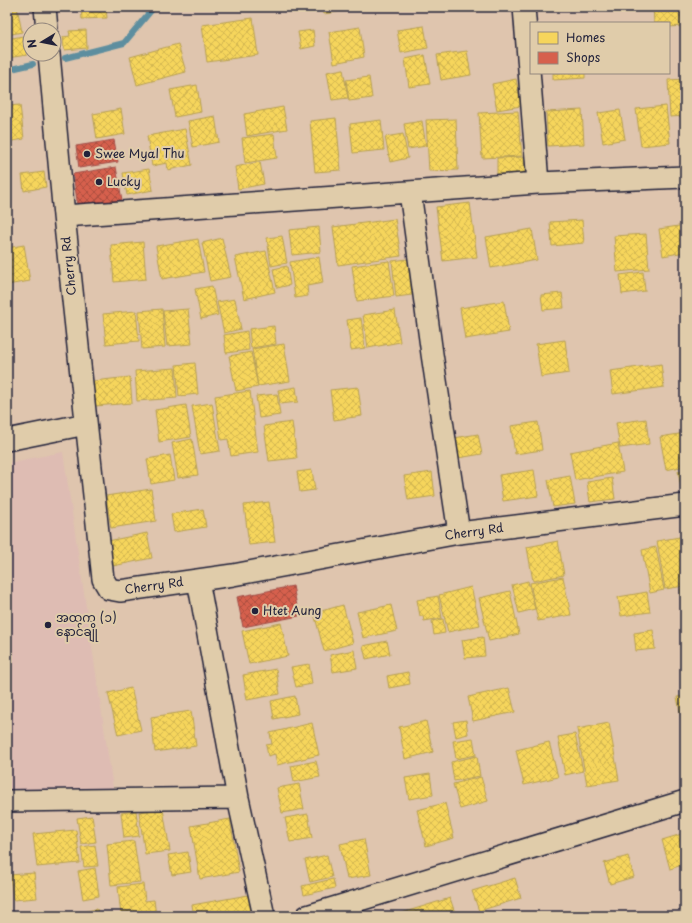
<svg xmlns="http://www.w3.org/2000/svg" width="692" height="923" font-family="'Playpen Sans','Noto Sans Myanmar',sans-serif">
	<defs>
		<pattern id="homes-cross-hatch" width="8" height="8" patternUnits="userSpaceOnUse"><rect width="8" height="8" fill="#f6d55c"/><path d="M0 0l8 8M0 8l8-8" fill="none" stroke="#d3b751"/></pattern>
		<pattern id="shops-cross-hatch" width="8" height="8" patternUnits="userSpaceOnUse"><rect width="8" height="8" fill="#d6604d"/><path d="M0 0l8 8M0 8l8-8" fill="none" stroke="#ad4f41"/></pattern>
	</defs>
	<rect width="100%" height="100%" fill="#dfc5ae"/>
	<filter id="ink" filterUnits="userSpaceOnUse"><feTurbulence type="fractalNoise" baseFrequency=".025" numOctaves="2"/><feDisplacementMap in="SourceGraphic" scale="8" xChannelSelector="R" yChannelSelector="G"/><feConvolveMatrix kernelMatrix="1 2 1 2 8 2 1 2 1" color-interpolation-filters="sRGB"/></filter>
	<g filter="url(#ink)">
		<path fill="#debcb3" d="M63 452 113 788 7 791V463Z"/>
		<path fill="url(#homes-cross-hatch)" stroke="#b69f52" d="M7 7H17L22 32 7 35Z
			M81 7H106L107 18 82 19Z
			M323 7H354V9L324 14Z
			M653 7H680L682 26 669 27V23H654Z
			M253 18 258 55 207 62 202 25Z
			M424 26 428 48 401 53 397 30Z
			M360 27 364 57 334 63 329 32Z
			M86 30 87 48 64 50 63 37 70 36 69 31Z
			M313 30 315 46 301 49 298 32Z
			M23 36 27 55 7 58V39Z
			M178 44 186 72 137 85 130 57Z
			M467 51 471 75 441 80 437 55Z
			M425 55 430 84 409 87 405 59Z
			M343 69 348 98 332 100 327 72Z
			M553 73H585V78L553 80Z
			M369 77 372 98 349 101 346 80Z
			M516 79 521 106 497 110 492 84Z
			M685 79V116L670 117 668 80Z
			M197 85 201 112 175 117 170 90Z
			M20 105 24 139 7 142V106Z
			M666 106 670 143 641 146 636 109Z
			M283 107 287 129 247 136 244 114Z
			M121 109 125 134 97 139 93 114Z
			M582 110 584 144 548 146 546 112Z
			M620 110 625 139 603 143 598 113Z
			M518 111 522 156 482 158 479 113Z
			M215 116 219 142 193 147 188 121Z
			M336 118 341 170 315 172 310 121Z
			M456 119 458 170 429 171 426 120Z
			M381 120 384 150 353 153 350 124Z
			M422 121 426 146 408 149 404 124Z
			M185 129 192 165 168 170 167 163 152 166 147 136Z
			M274 134 277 158 245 163 242 138Z
			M403 134 408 158 390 162 385 137Z
			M524 157 525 176 497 177V158Z
			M260 162 264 184 238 189 235 167Z
			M149 169 153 190 127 195 123 173Z
			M44 172 46 187 24 191 22 175Z
			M470 203 477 257 443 261 436 207Z
			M395 219 401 256 338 265 333 227Z
			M582 220 584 243 552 246 550 222Z
			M685 225V252L663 256 659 229Z
			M319 227 321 252 292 255 289 230Z
			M532 229 537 260 491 268 486 237Z
			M646 234 649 269 617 272 614 236Z
			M282 236 287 263 271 266 267 238Z
			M222 238 231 277 210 281 202 243Z
			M198 239 204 272 162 279 156 246Z
			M143 242 146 279 114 282 111 245Z
			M24 245 30 281 7 285V248Z
			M266 251 275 292 244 299 235 257Z
			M319 257 323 283 307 286 308 296 295 298 290 262Z
			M408 259 412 295 396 297 392 261Z
			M389 261 394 296 357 301 352 266Z
			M287 266 290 285 277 288 273 269Z
			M643 272 645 291 622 294 620 275Z
			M212 286 218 315 201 319 195 289Z
			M562 293 564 308 543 310 541 295Z
			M235 299 241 329 224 333 217 302Z
			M504 301 509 332 465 339 460 308Z
			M162 309 165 347 142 349 139 311Z
			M188 309 192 344 167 346 163 311Z
			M395 310 400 342 368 348 363 315Z
			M136 311 139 341 106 344 103 314Z
			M361 318 365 348 351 350 347 320Z
			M274 326 276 344 251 348 249 329Z
			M247 331 249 350 226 353 224 335Z
			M565 340 569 373 541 377 536 344Z
			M284 344 290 381 258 386 252 349Z
			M685 351V370L682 352Z
			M251 352 258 387 236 391 229 356Z
			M195 363 198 394 179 396 176 365Z
			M661 364 664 387 613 394 610 371Z
			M175 368 177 398 137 401 135 371Z
			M130 377 132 403 95 406 93 381Z
			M296 387 298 402 280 404 278 390Z
			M358 387 362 416 334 420 330 390Z
			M250 391 258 452 231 456 228 439 221 440 215 396Z
			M277 394 280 415 259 418 256 396Z
			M212 403 220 451 200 454 192 406Z
			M186 405 191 437 159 442 155 410Z
			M646 419 649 444 620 448 616 423Z
			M292 422 297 458 269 461 264 426Z
			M538 422 542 450 515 454 511 426Z
			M685 433V466L666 470 660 437Z
			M478 434 482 454 458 458 454 438Z
			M192 439 198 475 178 478 172 443Z
			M618 443 623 472 575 480 570 452Z
			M170 455 174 480 151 484 147 459Z
			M685 469V488H681L678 471Z
			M312 470 315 490 300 492 297 472Z
			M534 470 538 496 503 501 499 475Z
			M432 472 435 496 408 500 404 476Z
			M570 476 575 504 553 507 548 480Z
			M612 478 615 499 590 502 587 482Z
			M151 489 156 521 111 528 106 496Z
			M269 502 275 542 249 545 244 505Z
			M203 509 206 527 174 532 171 514Z
			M147 533 152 558 113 566 108 541Z
			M685 536V586L665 589 657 541Z
			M558 541 564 575 533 581 527 547Z
			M656 547 664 590 650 593 642 550Z
			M563 577 571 615 538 621 530 583Z
			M528 581 535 609 519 613 512 585Z
			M471 587 480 625 448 632 439 595Z
			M685 588V612H684L680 589Z
			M510 591 519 634 489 641 479 598Z
			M647 592 650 612 621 616 618 597Z
			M438 596 442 618 424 621 423 616H420L417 600Z
			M343 605 353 643 324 651 314 613Z
			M391 605 397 631 363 638 357 612Z
			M443 619 445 633 434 635 432 621Z
			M281 623 288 656 249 664 242 631Z
			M653 630 655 649 636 651 634 633Z
			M483 637 485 656 465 658 462 640Z
			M387 641 390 654 366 659 363 646Z
			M354 650 357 668 333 672 330 655Z
			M309 664 312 684 296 687 291 667Z
			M276 669 280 694 247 700 243 675Z
			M408 672 410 684 389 688 387 676Z
			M131 688 141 730 118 735 108 693Z
			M509 688 515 712 473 721 468 697Z
			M295 696 298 714 274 719 271 701Z
			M685 696V721L682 722 677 697Z
			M191 711 196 746 155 752 151 717Z
			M466 720 468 734 456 737 453 722Z
			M426 721 433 752 405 759 399 727Z
			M312 723 319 755 277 765 275 754 268 756 266 745 272 744 270 733Z
			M609 723 619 780 587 785 577 729Z
			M575 734 583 771 565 775 558 737Z
			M473 738 476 755 456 759 453 741Z
			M549 742 558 777 524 785 516 750Z
			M477 756 480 776 454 781 451 762Z
			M316 761 320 777 294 782 291 766Z
			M430 774 433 795 409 799 405 778Z
			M481 777 488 801 460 809 453 784Z
			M299 784 304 809 282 813 277 788Z
			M445 803 454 838 426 846 417 810Z
			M163 809 170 851 145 854 139 812Z
			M136 811 139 836 124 838 121 813Z
			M308 814 312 838 290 842 285 818Z
			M92 816 96 842 81 844 77 818Z
			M230 819 239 872 200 879 191 826Z
			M76 830 80 863 37 867 33 834Z
			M685 833V864L670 869 662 840Z
			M364 839 371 875 347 879 340 844Z
			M134 841 140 882 111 885 107 844Z
			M95 845 98 866 84 867 81 847Z
			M188 852 191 872 172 875 168 855Z
			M327 855 332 877 310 882 305 860Z
			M628 856 634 877 610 884 604 863Z
			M95 868 99 896 83 899 78 871Z
			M34 873 37 898 13 900 10 875Z
			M515 878 521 898 479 911 472 891Z
			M333 879 335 888 304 895 302 886Z
			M143 884 145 901 154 900 156 916H121L118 887Z
			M248 895 252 916H194L192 905Z
			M450 898 456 916H392Z
			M97 909 99 916H83L82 912Z"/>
		<path fill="url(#shops-cross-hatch)" stroke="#a04d48" d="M114 140 118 162 79 168 76 146Z
			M116 167 122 200 78 207 73 174Z
			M293 586 299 616 243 627 237 597Z"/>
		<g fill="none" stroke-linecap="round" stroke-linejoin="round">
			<path stroke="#5d8e9f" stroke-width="6" d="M65 58 124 43 154 7
				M7 70 33 64"/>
			<defs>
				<path id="street" d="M45 7 47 30
					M524 7 538 183
					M49 54 64 216 103 579 109 589 120 591 233 575 459 533 685 505
					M410 192 432 354 459 533
					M64 216 538 183 685 177
					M7 440 86 424
					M198 580 238 798 264 916
					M7 801 238 798
					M307 916 685 801"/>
			</defs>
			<use href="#street" stroke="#22223b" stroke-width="24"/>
			<use href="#street" stroke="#e0ccaa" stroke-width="21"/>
		</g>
	</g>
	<g fill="#22223b" stroke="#e0ccaa" stroke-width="1.5">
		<circle cx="87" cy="154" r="4"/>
		<circle cx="99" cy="182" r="4"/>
		<circle cx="255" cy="611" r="4"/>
		<circle cx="48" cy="625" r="4"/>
	</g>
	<g text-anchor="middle" stroke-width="4" stroke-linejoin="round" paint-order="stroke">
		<g font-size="12" fill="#22223b" stroke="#e0ccaa" text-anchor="start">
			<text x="95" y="158">Swee Myal Thu</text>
			<text x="107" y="186">Lucky</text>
			<text x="263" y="615">Htet Aung</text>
			<text x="56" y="622">အထက (၁)<tspan x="56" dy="14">နောင်ချို</tspan></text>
		</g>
		<g font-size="12" fill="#22223b" stroke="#e0ccaa">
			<text transform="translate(69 266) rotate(-96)" y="4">Cherry Rd</text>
			<text transform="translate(474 532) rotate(-8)" y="4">Cherry Rd</text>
			<text transform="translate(154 586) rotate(-8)" y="4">Cherry Rd</text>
		</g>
	</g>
	<rect width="692" height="923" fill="none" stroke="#e0ccaa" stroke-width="24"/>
	<rect x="12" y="12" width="668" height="899" fill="none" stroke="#22223b" stroke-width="1.5" filter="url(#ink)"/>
	<rect x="530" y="22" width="140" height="52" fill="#e0ccaa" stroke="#94887e"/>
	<rect x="538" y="32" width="20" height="12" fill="#f6d55c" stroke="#94887e"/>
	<text x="566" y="42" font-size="12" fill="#22223b">Homes</text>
	<rect x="538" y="52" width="20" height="12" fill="#d6604d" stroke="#94887e"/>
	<text x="566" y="62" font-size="12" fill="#22223b">Shops</text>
	<g transform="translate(42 42) rotate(260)"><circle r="19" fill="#e0ccaa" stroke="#94887e"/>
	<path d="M0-3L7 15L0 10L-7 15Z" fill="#22223b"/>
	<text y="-6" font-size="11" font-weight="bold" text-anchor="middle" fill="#22223b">N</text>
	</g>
</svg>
